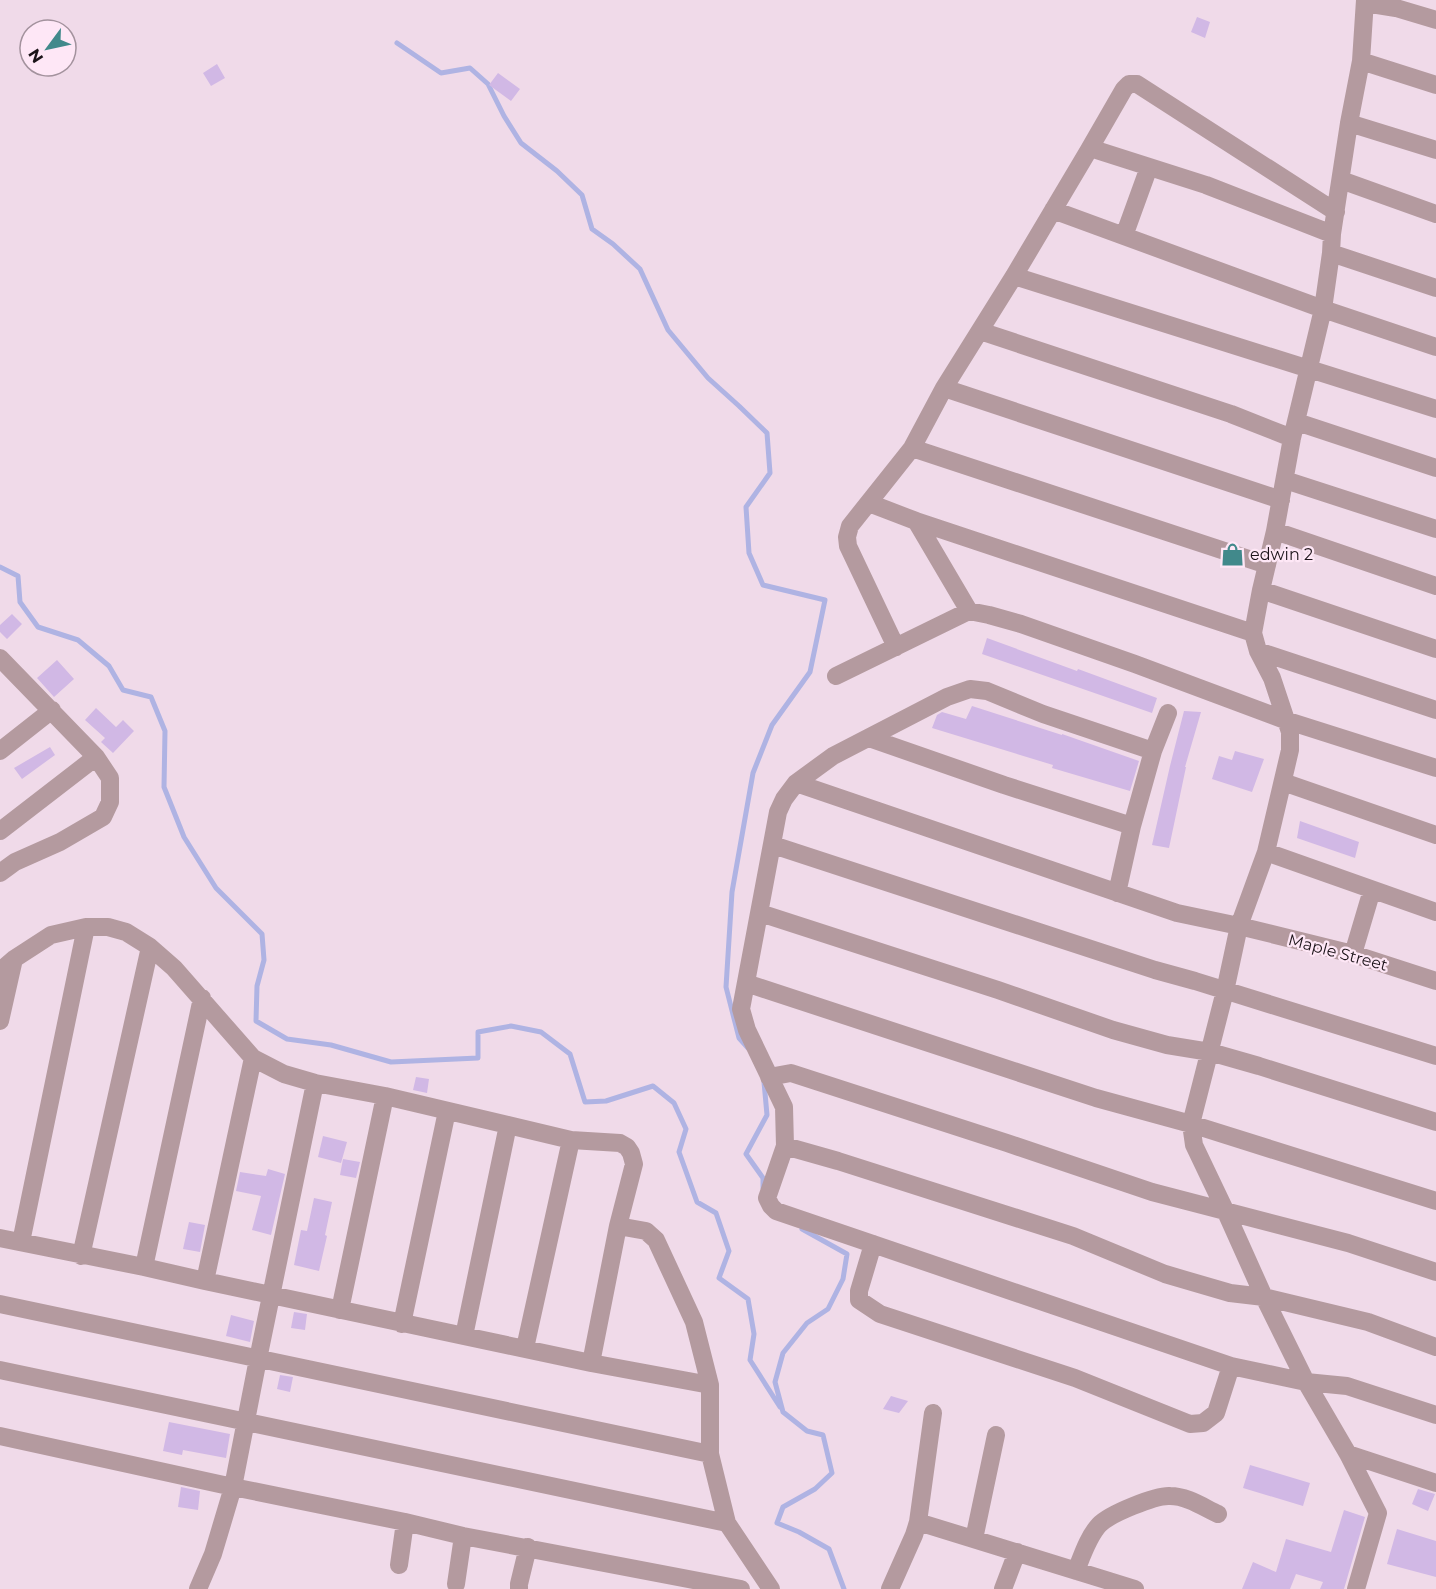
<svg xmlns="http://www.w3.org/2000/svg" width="1436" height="1589" font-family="Montserrat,sans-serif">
	<rect width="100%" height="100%" fill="#f0dae9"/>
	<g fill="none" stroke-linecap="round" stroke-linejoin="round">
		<path stroke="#afb3e3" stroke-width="5" d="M397 43 441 73 470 68 488 84 504 116 521 143 557 171 582 195 592 229 613 244 640 269 668 330 708 378 739 406 767 433 770 473 746 507 749 553 763 585 825 600 810 672 772 725 753 773 732 892 726 987 739 1038 748 1048
			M0 567 18 576 20 602 38 627 78 640 109 666 123 690 151 697 165 731 164 787 184 837 216 888 262 934 264 960 257 986 256 1021 287 1039 331 1045 391 1062 478 1058V1032L511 1026 541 1032 570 1054 585 1102 606 1101 653 1086 674 1103 686 1129 679 1152 697 1202 716 1213 729 1251 719 1278 748 1299 754 1334 750 1360 780 1407
			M763 1188V1178L746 1154 767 1115 764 1082
			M802 1229 847 1254 843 1279 828 1309 807 1323 783 1353 775 1382 783 1412 807 1431 823 1435 832 1473 815 1489 783 1507 777 1523 799 1532 829 1549 844 1589"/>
	</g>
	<path fill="#d1b8e5" d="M1197 17 1210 22 1205 38 1191 32Z
		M217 64 225 78 211 86 203 73Z
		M498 73 520 89 511 101 489 85Z
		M12 614 22 624 7 639 0 632V625Z
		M987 638 1077 671 1078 669 1157 698 1152 713 982 654Z
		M57 660 74 679 54 697 37 678Z
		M972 706 1062 735V734L1139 761 1130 791 1052 768 1053 765 932 728 937 715 942 712 966 719Z
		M96 708 116 727 123 720 134 731 113 753 101 742 105 738 85 720Z
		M1184 711 1201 712 1185 767H1186L1169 848 1152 845 1170 766Z
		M50 747 55 755 22 779 14 768Z
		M1235 751 1264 759 1252 792 1212 779 1219 756 1232 760Z
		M1300 821 1359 842 1355 858 1297 838Z
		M416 1077 429 1079 427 1093 413 1090Z
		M323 1136 347 1142 341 1163 318 1157Z
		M343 1159 360 1162 356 1178 340 1175Z
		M268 1169 285 1174 271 1235 252 1230 261 1196 236 1191 240 1172 266 1176Z
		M314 1198 332 1202 325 1235 327 1236 319 1271 294 1265 301 1230 307 1231Z
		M189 1222 205 1225 200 1252 183 1249Z
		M294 1312 307 1314 305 1330 291 1328Z
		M231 1315 254 1321 250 1342 226 1336Z
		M280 1375 293 1377 290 1392 277 1389Z
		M891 1396 908 1401 899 1413 883 1409Z
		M169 1422 230 1434 226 1458 183 1450 182 1455 163 1451Z
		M1250 1465 1310 1483 1303 1506 1243 1488Z
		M181 1487 200 1491 198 1510 178 1507Z
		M1418 1489 1435 1494 1428 1511 1412 1504Z
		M1344 1510 1365 1517 1344 1589H1320L1323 1582 1296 1574 1290 1589H1242L1253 1562 1276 1572 1286 1539 1331 1552Z
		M1397 1529 1436 1541V1577L1387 1564Z"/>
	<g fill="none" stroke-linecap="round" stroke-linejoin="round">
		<path stroke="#b49a9f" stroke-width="18" d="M1365 3 1396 8 1436 20
			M1361 61 1436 85
			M1349 123 1436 150
			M1341 180 1436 214
			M1053 210 1323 309 1436 347
			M1332 234 1206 185 1090 148 1124 89 1129 84H1137L1336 212
			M1124 236 1149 167
			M1331 253 1436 288
			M1014 276 1436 409
			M980 331 1231 414 1292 438
			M944 388 1281 500
			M1297 422 1436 468
			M912 448 1267 565
			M1285 480 1436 529
			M869 503 916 521 969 611 989 615 1021 624 1135 664 1285 720 1436 768
			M916 521 1253 633
			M1275 531 1436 586
			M1261 590 1436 649
			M896 647 848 546 847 537 850 526 912 448 944 388 1014 276 1090 148
			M1258 651 1436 710
			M0 658 96 757 110 778V802L103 817 60 842 15 862 0 873
			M836 676 969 611
			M869 738 1004 785 1132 826
			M0 751 52 710
			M1153 751 1043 714 987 691 970 689 947 697 833 756 796 783 784 799 778 812 741 1009 747 1030 784 1107 785 1146 767 1198 771 1206 776 1211 1231 1366 1306 1382 1347 1386 1436 1415
			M1283 782 1436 835
			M796 783 1177 913 1239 926 1353 954 1436 981
			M0 831 96 757
			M773 845 1155 970 1195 981 1436 1056
			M1266 852 1436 912
			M1117 893 1132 826 1153 751 1168 713
			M760 913 998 990 1113 1030 1167 1045 1210 1052 1259 1066 1436 1122
			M1353 954 1372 890
			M0 971 14 959 51 935 86 927H108L126 932 150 947 174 968 253 1058 284 1074 315 1083 385 1096 571 1140 620 1143 627 1147 631 1153 634 1164 618 1226 591 1363
			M746 983 1096 1098 1191 1124 1436 1201
			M0 1021 14 959
			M769 1077 791 1073 1007 1143 1152 1192 1348 1243 1436 1272
			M785 1146 838 1161 1073 1236 1165 1274 1230 1293 1264 1297 1368 1322 1436 1347
			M618 1226 646 1231 656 1240 694 1322 710 1385V1454L727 1523 771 1589
			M0 1238 144 1267 205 1281 591 1363 710 1385
			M21 1242 86 927
			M873 1244 859 1291V1300L880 1314 1075 1378 1190 1424 1203 1423 1216 1413 1231 1366
			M81 1256 150 947
			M144 1267 202 998
			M205 1281 253 1058
			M0 1304 710 1454
			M340 1310 385 1096
			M402 1324 447 1111
			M464 1336 508 1125
			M525 1348 571 1140
			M0 1370 727 1523
			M0 1436 233 1487 405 1522 463 1536 741 1589
			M1348 1454 1436 1483
			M918 1522 1135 1589
			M974 1539 996 1435
			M399 1565 405 1522
			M1076 1571C1082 1556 1088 1537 1099 1525 1109 1514 1156 1495 1170 1496 1187 1496 1203 1507 1218 1514
			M456 1584 463 1536
			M198 1589 213 1554 233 1487 258 1359 315 1083
			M519 1589V1584L528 1547
			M890 1589 914 1535 918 1522 933 1413
			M1003 1589 1017 1552
			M1356 1589 1378 1513 1348 1454 1306 1382 1264 1297 1225 1210 1194 1145 1191 1124 1225 991 1239 926 1266 852 1290 750V732L1272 678 1258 651 1253 633 1261 590 1275 531 1292 438 1323 309 1331 253 1332 234 1349 123 1361 61 1365 0"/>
	</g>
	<defs>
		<symbol id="shop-bare" viewBox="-9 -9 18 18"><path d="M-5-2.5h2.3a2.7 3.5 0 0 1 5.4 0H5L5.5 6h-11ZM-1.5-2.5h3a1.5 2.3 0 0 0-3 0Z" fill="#41898b" stroke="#fee7f6" stroke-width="2.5" paint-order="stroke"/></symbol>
	</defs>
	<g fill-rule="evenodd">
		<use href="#shop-bare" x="1216" y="538" width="33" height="33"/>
	</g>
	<g text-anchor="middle" stroke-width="4.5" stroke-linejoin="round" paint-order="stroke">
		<g font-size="16" fill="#1b1318" stroke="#fee7f6" text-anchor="start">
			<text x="1250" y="560">edwin 2</text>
		</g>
		<g font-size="16" fill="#1b1318" stroke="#fee7f6">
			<text transform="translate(1338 952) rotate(15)" y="6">Maple Street</text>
		</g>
	</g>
	<g transform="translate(48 48) rotate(237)"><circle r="28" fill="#fee7f6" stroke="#a3929d" stroke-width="1.5"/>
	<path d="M0-4.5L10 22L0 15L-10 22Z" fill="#41898b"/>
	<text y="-9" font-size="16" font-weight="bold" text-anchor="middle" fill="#1b1318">N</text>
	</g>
</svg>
